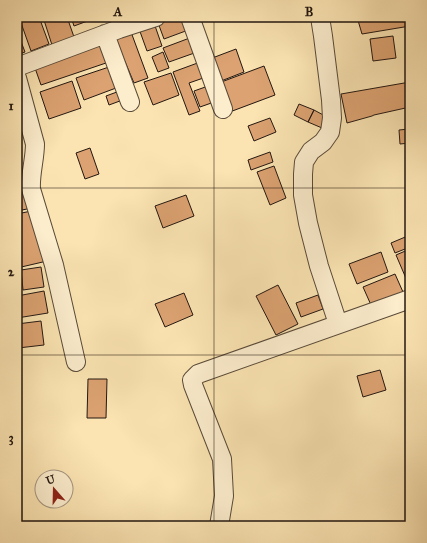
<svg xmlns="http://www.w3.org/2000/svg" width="427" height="543" font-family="'IM FELL Great Primer',serif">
	<rect width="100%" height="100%" fill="#fbe4b2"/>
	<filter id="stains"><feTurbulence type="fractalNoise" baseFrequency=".005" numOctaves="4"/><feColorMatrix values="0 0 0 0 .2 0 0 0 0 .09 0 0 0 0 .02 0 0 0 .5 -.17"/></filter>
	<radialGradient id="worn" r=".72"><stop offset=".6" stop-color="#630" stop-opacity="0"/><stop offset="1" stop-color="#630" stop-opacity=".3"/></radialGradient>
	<path fill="#dca271" stroke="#221611" d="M29 17H39L49 44 31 51 20 20Z
		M43 17H67L74 37 52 45Z
		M71 17H92L93 19 74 26Z
		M167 17H186L191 29 164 39 157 20Z
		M357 17H410V26L362 34Z
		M153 20 162 46 147 51 138 26Z
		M17 31 25 52 17 55Z
		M131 32 148 78 134 83 115 38Z
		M195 36 200 51 169 62 163 48Z
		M393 36 396 58 373 61 370 39Z
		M100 45 106 63 41 85 35 68Z
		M236 49 244 72 216 83 207 60Z
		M163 52 169 68 158 72 152 57Z
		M203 61 209 76 189 83 200 111 189 115 173 72Z
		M264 66 275 95 227 113 216 84Z
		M109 67 116 88 84 100 76 78Z
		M171 73 179 95 153 105 144 82Z
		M72 81 81 108 49 119 40 92Z
		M410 82V107L374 115 372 116 347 123 341 94Z
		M211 85 217 101 200 107 194 91Z
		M125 89 128 98 109 105 106 96Z
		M299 104 314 110 308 122 294 115Z
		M314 110 327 117 322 128 308 122Z
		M270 118 276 132 254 141 248 126Z
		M410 120V143L400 144 399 130 409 129 408 121Z
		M90 148 99 174 85 179 76 153Z
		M270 152 273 162 251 170 248 160Z
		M21 163 24 178 17 179V164Z
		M274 166 286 198 270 205 257 172Z
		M28 187 32 208 17 211V189Z
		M186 195 194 216 163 228 155 206Z
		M36 210 47 261 17 268V214Z
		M410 235V247L395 253 391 243Z
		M410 249V282L408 283 396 255Z
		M381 252 388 272 357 284 349 264Z
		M41 267 44 287 23 290 21 270Z
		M395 274 403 292 371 305 363 287Z
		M278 285 298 324 276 335 256 296Z
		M44 291 48 313 17 318V296Z
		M184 293 193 315 165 327 155 304Z
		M318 295 323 309 301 317 296 303Z
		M41 321 44 345 18 348 17 324Z
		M380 370 386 390 363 397 357 376Z
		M88 379H107L106 418H87Z"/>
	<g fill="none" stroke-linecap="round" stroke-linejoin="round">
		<defs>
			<path id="minor" d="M190 17 223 109
				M320 17 323 36 331 100 332 118 330 132 323 142 311 151 304 162 303 174V195L308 223 319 266 338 324
				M105 34 130 102
				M17 67 119 29 156 17
				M17 78 35 144C35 159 30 174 31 189L54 265 76 362
				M219 526 224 496 222 459 193 385 192 380 198 374 410 299"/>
		</defs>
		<use href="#minor" stroke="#584a39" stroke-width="20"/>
		<use href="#minor" stroke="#fcedcd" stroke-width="18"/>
	</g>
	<path fill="none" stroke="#221611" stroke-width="1" stroke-opacity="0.55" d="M214 17V526M17 188H410M17 355H410"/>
	<rect width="427" height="543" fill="none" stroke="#fbe4b2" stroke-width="44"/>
	<g transform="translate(54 489) rotate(340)"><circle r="19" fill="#fcedcd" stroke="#a59782"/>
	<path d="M0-3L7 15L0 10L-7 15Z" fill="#8f2418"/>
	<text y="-6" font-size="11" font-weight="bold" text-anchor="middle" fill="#221611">U</text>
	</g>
	<rect x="22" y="22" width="383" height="499" fill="none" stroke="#221611" stroke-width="1.5"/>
	<g font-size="13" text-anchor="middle" font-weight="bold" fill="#221611">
		<text x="118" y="16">A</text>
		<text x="309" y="16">B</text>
		<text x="11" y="110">1</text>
		<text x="11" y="276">2</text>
		<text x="11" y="442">3</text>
	</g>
	<rect width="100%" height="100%" filter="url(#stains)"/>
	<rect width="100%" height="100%" fill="url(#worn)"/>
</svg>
